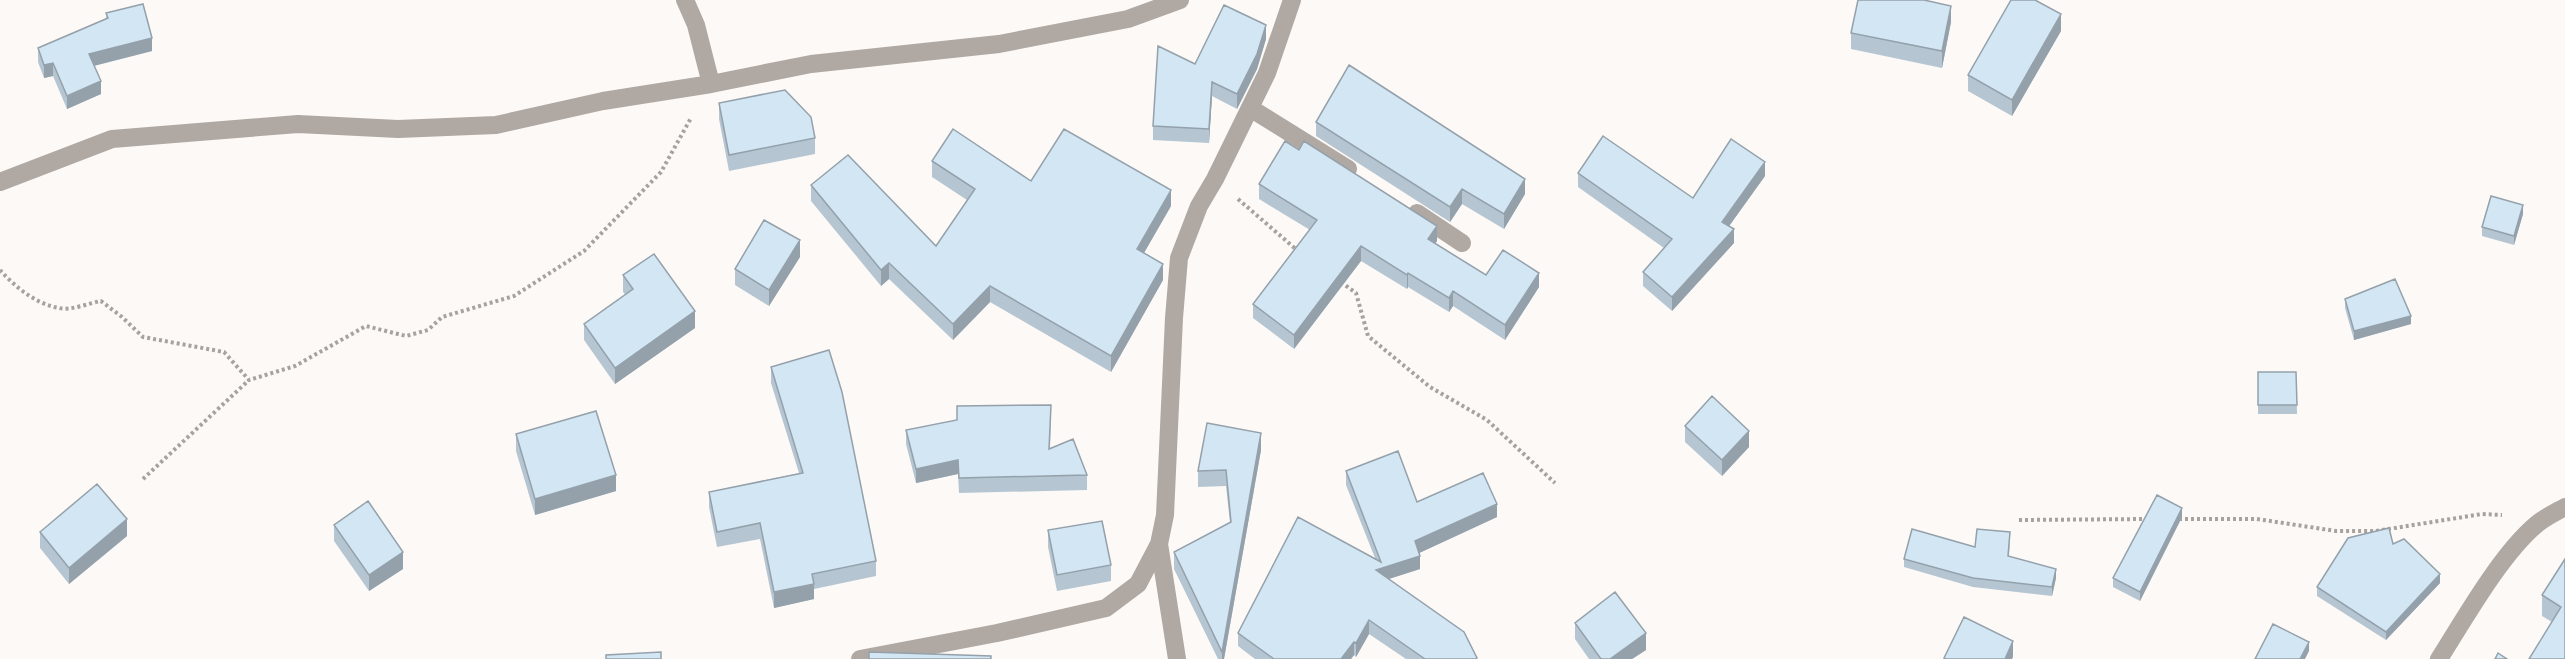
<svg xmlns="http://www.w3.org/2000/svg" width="2565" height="659" font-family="'DM Sans',sans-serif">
	<rect width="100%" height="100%" fill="#fdf9f6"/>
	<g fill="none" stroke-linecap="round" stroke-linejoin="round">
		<path stroke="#a7a29e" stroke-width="4" stroke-dasharray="3 3" stroke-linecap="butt" d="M1238 199 1298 251
			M0 270C15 287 36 304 59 308 71 311 89 303 101 301L122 317 143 337 224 352 249 380 295 366 366 326 406 336 428 330 442 317 514 296 584 251 661 172 691 118
			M1341 282 1356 293 1368 336 1430 387 1487 420 1555 483
			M143 479 249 380
			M2179 519H2257L2336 531H2376L2482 514 2502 515
			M2019 520 2147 519"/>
		<path stroke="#b0a8a2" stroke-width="18" d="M685 0 696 25 711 84
			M1250 108 1348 169
			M0 182 112 139 298 124 398 129 496 125 603 101 711 84 811 64 999 44 1128 19 1180 0
			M1417 213 1462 243
			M1159 544 1177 659
			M860 659 997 633 1106 608 1138 584 1159 544 1165 515 1174 318 1179 258 1199 206 1215 179 1267 73 1292 0
			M2439 659C2465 618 2501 554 2537 524 2545 517 2556 512 2565 507"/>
	</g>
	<path fill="#b5c6d2" d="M106 13 152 51 94 66 101 94 67 109 53 76 44 78 38 62V48L106 19Z
		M1951 22 1942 68 1851 49V33Z
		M2061 31 2012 116 1968 91V75Z
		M1266 39 1257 69 1237 109 1212 96 1209 143 1153 140V126L1195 64Z
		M719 103 815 138V154L729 171 719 119Z
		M1316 122 1525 194 1504 229 1462 204 1450 222 1316 136Z
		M932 161 1031 181 1171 206 1144 253 1163 280 1111 372 990 302 953 340 889 279 881 286 811 201V185L936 246 967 200 932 177Z
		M1578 173 1693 198 1765 176 1729 226 1734 243 1672 311 1643 286V272L1664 248 1578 187Z
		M1259 184 1437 241 1435 243 1486 275 1539 287 1505 340 1453 306 1449 312 1408 287 1407 289 1361 261 1294 349 1253 318V304L1310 230 1259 199Z
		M2523 214 2514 245 2482 236V227Z
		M800 257 769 306 735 285V269Z
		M623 275 695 328 615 384 584 340V324L626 295 623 292Z
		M2345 299 2411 324 2354 340 2345 308Z
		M771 367 876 561V576L814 589V599L774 608 760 539 717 547 709 507V492L799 473 771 383Z
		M2258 372H2296L2297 414H2258Z
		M1051 419 1050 448 1087 475V490L959 493 958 474 916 483 906 444V430Z
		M1685 426 1749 447 1722 476 1685 442Z
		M516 434 616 491 535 515 516 451Z
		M1261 450 1224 659H1218L1174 569V552L1230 523 1226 486 1198 487V471Z
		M1346 471 1417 502 1497 517 1419 553 1420 569 1389 579 1477 659H1406L1369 634 1356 657 1354 655 1351 659H1255L1238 646V633L1375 558 1346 485Z
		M2182 517 2140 601 2113 587V578Z
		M334 525 403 569 369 591 334 541Z
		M1048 530 1111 565V581L1057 591 1048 547Z
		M40 532 127 536 69 584 40 548Z
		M2010 541 2009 556 2056 578 2052 596 1973 587 1904 567V559Z
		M2393 544 2440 583 2386 640 2317 596V587Z
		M2565 559V659L2552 622 2542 616V595Z
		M1575 623 1646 650 1632 659H1589L1575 639Z"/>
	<path fill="#94a1ab" d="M1951 6V22L1942 68V51Z
		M2061 14V31L2012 116V100Z
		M1266 25V39L1257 69 1237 109V94Z
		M152 38V51L89 67V54Z
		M53 63V76L44 78V65Z
		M101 81V94L67 109V96Z
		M1212 82V96L1209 143V129Z
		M1765 162V176L1722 236V222Z
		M1525 179V194L1504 229V214Z
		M1462 189V204L1450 222V207Z
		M1171 190V206L1137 265V249Z
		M2523 205V214L2514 245V236Z
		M1437 226V241L1428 254V239Z
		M1734 229V243L1672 311V297Z
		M800 240V257L769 306V290Z
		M1361 246V261L1294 349V335Z
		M889 263V279L881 286V270Z
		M1163 264V280L1111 372V356Z
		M1408 273V287L1407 289V275Z
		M1539 273V287L1505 340V325Z
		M990 286V302L953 340V324Z
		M1453 291V306L1449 312V298Z
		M695 311V328L615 384V368Z
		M2411 316V324L2354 340V331Z
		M1749 431V447L1722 476V460Z
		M1261 433V450L1224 659H1222V652Z
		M958 460V474L916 483V469Z
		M616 475V491L535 515V499Z
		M1497 504V517L1415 555V541Z
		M2182 508V517L2140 601V592Z
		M127 519V536L69 584V568Z
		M403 552V569L369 591V575Z
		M1420 556V569L1376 583V570Z
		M2056 569V578L2052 596V587Z
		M2440 574V583L2386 640V632Z
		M814 584V599L774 608V592Z
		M1369 620V634L1356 657V643Z
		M1646 633V650L1632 659H1610Z
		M2013 641V657L2012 659H2005Z
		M1354 642V655L1351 659H1341Z
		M2309 642V651L2305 659H2300Z"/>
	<path fill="#d3e6f4" stroke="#94a1ab" stroke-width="1.5" d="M1858 0H1924L1951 6 1942 51 1851 33Z
		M2011 0H2035L2061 14 2012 100 1968 75Z
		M143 4 152 38 89 54 101 81 67 96 53 63 44 65 38 48 108 18 106 13Z
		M1224 5 1266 25 1257 54 1237 94 1212 82 1209 129 1153 126 1158 46 1195 64Z
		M1349 65 1525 179 1504 214 1462 189 1450 207 1316 122Z
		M785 90 811 117 815 138 729 155 719 103Z
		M953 129 1031 181 1064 129 1171 190 1137 249 1163 264 1111 356 990 286 953 324 889 263 881 270 811 185 848 155 936 246 975 189 932 161Z
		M1603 136 1693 198 1731 139 1765 162 1722 222 1734 229 1672 297 1643 272 1672 239 1578 173Z
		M1285 141 1299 150 1304 141 1437 226 1428 239 1486 275 1503 250 1539 273 1505 325 1453 291 1449 298 1408 273 1407 275 1361 246 1294 335 1253 304 1317 220 1259 184Z
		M2491 196 2523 205 2514 236 2482 227Z
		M764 220 800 240 769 290 735 269Z
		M654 254 695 311 615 368 584 324 633 289 623 275Z
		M2395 279 2411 316 2354 331 2345 299Z
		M829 350 842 392 876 561 812 574 814 584 774 592 760 523 717 532 709 492 803 473 771 367Z
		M2258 372H2296L2297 405H2258Z
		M1712 396 1749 431 1722 460 1685 426Z
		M1051 405 1049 449 1073 439 1087 475 959 478 958 460 916 469 906 430 957 420V406Z
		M596 411 616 475 535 499 516 434Z
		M1207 423 1261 433 1222 652 1174 552 1231 522 1226 470 1198 471Z
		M1398 451 1417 502 1483 473 1497 504 1415 541 1420 556 1376 570 1464 632 1477 658 1475 659H1425L1369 620 1356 643 1354 642 1341 659H1274L1238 633 1298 517 1381 562 1346 471Z
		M97 484 127 519 69 568 40 532Z
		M2157 495 2182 508 2140 592 2113 578Z
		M368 501 403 552 369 575 334 525Z
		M1102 521 1111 565 1057 575 1048 530Z
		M2389 528 2393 544 2404 539 2440 574 2386 632 2317 587 2348 538Z
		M1912 529 1975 547 1977 529 2010 532 2008 556 2056 569 2052 587 1973 578 1904 559Z
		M2565 559V659H2529L2561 607 2542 595Z
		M1615 592 1646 633 1610 659H1601L1575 623Z
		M1964 617 2013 641 2005 659H1947L1944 658Z
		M2273 624 2309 642 2300 659H2255Z
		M661 652V659H606V655Z
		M869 652 991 656V659H869Z
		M2498 653 2507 659H2495Z"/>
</svg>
